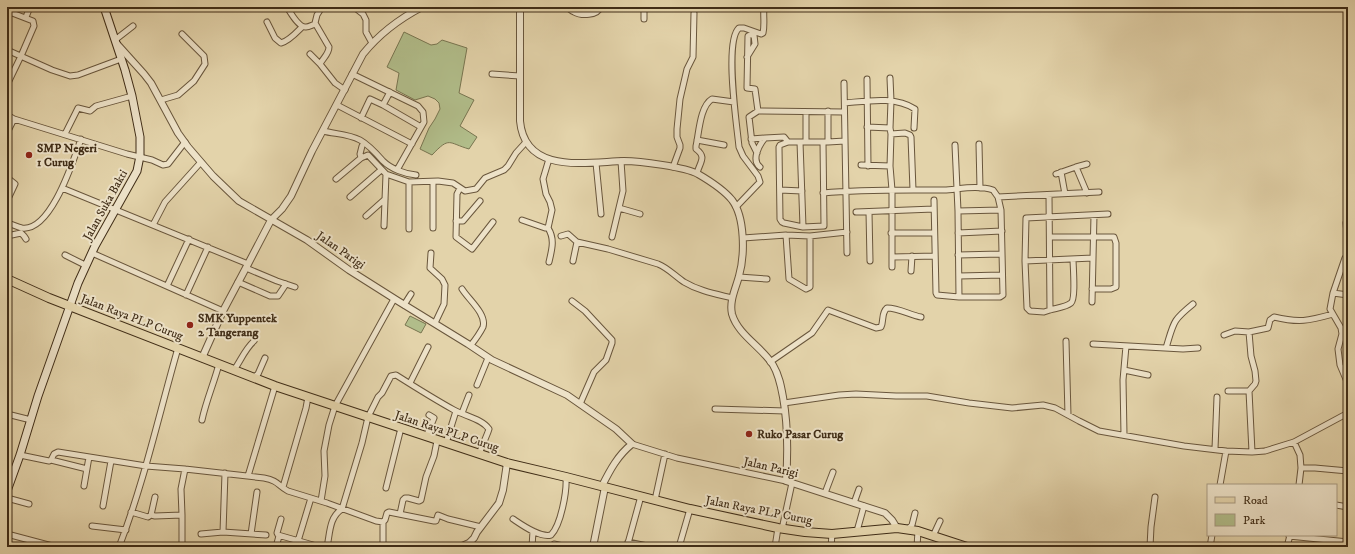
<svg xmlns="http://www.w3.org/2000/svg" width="1355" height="554" font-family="'IM FELL DW Pica',serif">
	<rect width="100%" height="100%" fill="#e3d3aa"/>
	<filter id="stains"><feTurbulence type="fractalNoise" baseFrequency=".005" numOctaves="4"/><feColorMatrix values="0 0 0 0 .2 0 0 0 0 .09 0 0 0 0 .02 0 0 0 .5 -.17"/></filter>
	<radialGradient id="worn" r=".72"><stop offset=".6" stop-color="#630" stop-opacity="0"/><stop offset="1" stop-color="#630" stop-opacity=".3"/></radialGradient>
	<path fill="#b1bd8a" stroke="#787550" d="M404 32 431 45 437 44 442 40 467 48 459 93 474 100 460 126 477 137 469 149C448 143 450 136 432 155L420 149 429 128 435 119 440 109 439 103 435 99 428 96 415 100 396 90 399 73 387 67Z
		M410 316 426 324 421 333 405 325Z"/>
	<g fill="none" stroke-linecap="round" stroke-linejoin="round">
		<defs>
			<path id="minor" d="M287 7C290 12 299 28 306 27 309 27 312 25 315 24
				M322 7 317 15 315 23 329 47C329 54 323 58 320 64L335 83 345 90
				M354 7 363 14 366 20V32L372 43
				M566 7C569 8 571 11 574 12 581 16 598 16 600 7
				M644 7V19
				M7 11 33 21 34 26 21 56 7 85
				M26 17 30 7
				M267 22 275 38 281 43C289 41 296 33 302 27
				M115 40 133 26
				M7 50 52 70 70 76 78 75 121 59
				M310 54 320 64
				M747 57 755 44 754 35H750L748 36 747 87V88L755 89 758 111
				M352 74 418 106 423 112 424 122 397 170
				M492 74 520 76
				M867 79 868 166
				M844 83 847 253
				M390 92 383 105 421 127
				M161 100 178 95 194 81 205 64 204 56 182 34
				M845 103C868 101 895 96 915 109L914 128
				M337 105 412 144
				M806 112V139
				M7 115 14 119 7 133
				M361 118 370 99 383 105
				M14 119 127 154 152 160 163 165 168 164 185 142
				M867 127 890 128 891 134 890 166 892 190V267
				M890 128 891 101 890 78
				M323 131C335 134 349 134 360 140 369 145 376 153 383 161 391 169 405 174 416 175
				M65 134 78 108 90 111 96 106 132 96
				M891 134 905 133 910 135 911 137 913 190
				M751 139 765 138
				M697 140 724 145
				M788 142H823L824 226 803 227 784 223 782 222 780 219 779 147 780 145Z
				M800 142 803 227
				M823 142H828V111
				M828 142 845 141
				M979 144 980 188
				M955 145 958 211 959 297
				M757 153 752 143 749 117 758 111 844 112
				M361 158 360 154 362 146
				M596 163 601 214
				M861 165 890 166
				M673 167 680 148V145L677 137V129L680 99 687 69 693 57 694 13
				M760 167C751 160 759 145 765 138L784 137 788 142
				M1076 167 1087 164
				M1061 172 1065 194
				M697 173C700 162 707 157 696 149V146C699 133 700 106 712 99L734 102
				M1056 174 1076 167 1087 193
				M336 179 361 158 368 155 386 174 409 182 438 181 453 183 465 191 476 189 485 178 504 170 508 166 516 153 526 142
				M409 182V229
				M433 182V228
				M62 188 248 264
				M460 188 457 194 456 237 472 249 493 222
				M780 190 802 191
				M823 193C863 189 904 190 944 190 960 189 978 185 993 190L998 197 1099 192
				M1049 195 1050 310 1044 312 1030 311 1027 308 1025 261 1026 218 1108 214
				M350 197 381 170
				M934 200 936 293 937 295 959 297H1000L1003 295 1001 210 998 197
				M7 201 15 184 10 180
				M736 207 760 182 758 176 743 156 739 147C737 126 724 41 739 28H744L761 34 763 33C765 24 763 16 764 7
				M619 208 640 214
				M958 211 1001 210
				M856 212 934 209
				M869 212 870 261
				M366 216 385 199
				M522 220 545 228H548L552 210 550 202 546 194 543 179 549 159
				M456 221H463L480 201
				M7 223C12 224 17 227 22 228 51 232 73 161 81 139
				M1346 223 1348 245
				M153 225 165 202 201 162
				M384 226 386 174
				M548 228C555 239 552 249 549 262
				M891 233H934
				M958 233 1002 231
				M786 235 789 279 806 289 810 287V236
				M7 236 21 233 24 236 26 239
				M561 236 568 234 577 242 608 249 658 264C668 268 675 276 684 282 699 291 716 294 732 298
				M612 237 623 191 621 161
				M1050 237H1114L1116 243V287L1111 289H1092
				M743 238 786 235 810 236 847 232
				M92 253 223 311
				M431 253 430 268 442 279 445 285 444 304 435 323
				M1348 254 1345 258 1333 293 1330 309 1341 328 1342 334 1338 349 1340 365 1348 384
				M65 255 85 265
				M958 255 1001 254
				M892 257 935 256
				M573 261 577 242
				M1025 261 1093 258
				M246 268 277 281 295 287
				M911 271 912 256
				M959 276 1002 275
				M739 277 767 279
				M238 282 270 296H278L286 284
				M167 286 189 239
				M462 289C468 299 487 314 483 327 480 333 475 340 471 345
				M1333 293 1348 295
				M186 295 208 247
				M572 301 585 311 612 340V343L606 360 594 372 580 404
				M1092 302 1094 215
				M404 305 411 294
				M1050 310C1057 308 1066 307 1071 303 1076 299 1073 266 1073 259
				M1224 335 1235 331 1249 332
				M1066 341 1068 415
				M1093 344 1183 349 1198 348
				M1166 348C1174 322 1172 321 1193 304
				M770 362 812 333 828 310 876 328 881 327C884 321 881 313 887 308 899 308 910 315 921 317
				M234 370C241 360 245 349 254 341
				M1124 370 1148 375
				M254 377 258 374 265 358
				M410 383 428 347
				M477 385 488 358
				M1228 391H1249
				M784 403 839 395 856 394 896 396H927L969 403 1012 408 1043 405 1055 408 1079 421 1099 431 1184 446 1226 451 1252 452 1265 451 1294 442 1348 413
				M715 409 785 411
				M462 413 469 395
				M7 414 31 420
				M202 420C206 401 214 383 219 364
				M1124 435 1123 380 1126 346
				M426 437 434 418 429 415
				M1294 442 1300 455 1301 468
				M446 443 456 411
				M632 444 677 458 786 481
				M1215 449 1217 397
				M1252 452 1249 391 1255 384 1256 381 1255 371 1251 356 1249 332 1268 328 1270 320 1274 317C1299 323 1308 321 1333 314
				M20 455 49 461 51 460 54 454 58 452 146 466 185 469 264 478C279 481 277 485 288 491L327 503 376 521 383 522
				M51 460 87 469
				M248 476 275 386
				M1220 485 1226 451
				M1299 485 1301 468H1315L1348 471
				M84 486 89 457
				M283 487 306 408 308 397
				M386 488 401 428
				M825 493 833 472
				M155 497 151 515 155 516 182 515
				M7 498 29 504
				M655 500 665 454
				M321 501 325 476 324 451 329 425 335 406 394 299
				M854 503 859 489
				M1336 505 1348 507
				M103 506 111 461
				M131 512 148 517 151 515
				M400 514 403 500 405 498H408L419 501 421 500 426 477 434 456 437 441
				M281 519 277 533 278 535 320 547
				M513 519C522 525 540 538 551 535 561 525 567 491 566 477
				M92 526 126 530
				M782 529 792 483
				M908 529 912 525 915 513
				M857 531 864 506
				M223 532 225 473
				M7 534 56 547
				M201 534 223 532 266 535
				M251 534 257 492
				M933 536 940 521
				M1289 536 1348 542
				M298 541 311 498
				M628 542 652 547
				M554 544 567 547
				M119 547C144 483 159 414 178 348
				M182 547V515L181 489 185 469
				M276 547 279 536
				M327 547C330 534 329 517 342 509L362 443 368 417 378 397 382 393 391 376 396 375C415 387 434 399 454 410 465 416 482 419 489 429L488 432 479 454
				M383 547V522L385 520 387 513 389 512 434 521H436L438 515 448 519 481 527
				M532 547 533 531
				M627 547 641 496
				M679 547 690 509
				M775 547 778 528
				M831 547 832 534
				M917 547 918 531
				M1150 547 1151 527 1155 497
				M1210 547 1212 535
				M1287 547 1290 535"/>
			<path id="tertiary" d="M520 7V121C525 175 587 162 624 161 640 161 685 167 698 174 710 181 723 189 732 200 745 217 745 255 739 276 736 288 729 301 732 314 738 335 762 347 773 365 779 375 781 386 783 397 788 425 788 453 786 481L885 513 892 520 897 528
				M117 44 144 74 151 83 178 133 188 147 213 176 239 201 307 240 349 270 398 301 468 344 492 360 567 395 616 429 632 444C618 455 610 470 602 486
				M202 358 223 311 248 264 271 220 282 209 291 196 312 151 363 54C380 33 399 19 422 7
				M460 547 469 543 474 538 477 532 499 503 503 490 507 463
				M593 547 605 487"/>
			<path id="secondary" d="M7 491 20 455 38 396 78 283 95 246 137 171 140 156V137L132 96 125 70 104 7"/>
			<path id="primary" d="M7 279 49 298 275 386 507 463 566 477 690 509 778 528 805 532 832 534 897 528 918 531 967 547"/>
		</defs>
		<use href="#minor" stroke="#69563c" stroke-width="7"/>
		<use href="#tertiary" stroke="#69563c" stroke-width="8"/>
		<use href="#secondary" stroke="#402d17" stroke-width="9"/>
		<use href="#primary" stroke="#402d17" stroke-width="10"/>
		<use href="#minor" stroke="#ede2c8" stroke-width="5"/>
		<use href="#tertiary" stroke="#ede2c8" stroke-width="6"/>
		<use href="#secondary" stroke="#ede2c8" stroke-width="7"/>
		<use href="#primary" stroke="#e3d3aa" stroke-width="8"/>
	</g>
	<g fill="#8f2418" stroke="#ede2c8" stroke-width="1.5">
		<circle cx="29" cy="155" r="4"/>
		<circle cx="190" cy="325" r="4"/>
		<circle cx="749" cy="434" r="4"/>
	</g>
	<g text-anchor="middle" stroke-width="4" stroke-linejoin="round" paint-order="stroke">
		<g font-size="12" font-weight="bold" fill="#402d17" stroke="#ede2c8" text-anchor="start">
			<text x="37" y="152">SMP Negeri<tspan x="37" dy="14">1 Curug</tspan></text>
			<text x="198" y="322">SMK Yuppentek<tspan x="198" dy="14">2 Tangerang</tspan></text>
			<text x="757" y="438">Ruko Pasar Curug</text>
		</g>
		<g font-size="12" fill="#402d17" stroke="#ede2c8">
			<text transform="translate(105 205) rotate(-61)" y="4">Jalan Suka Bakti</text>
			<text transform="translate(341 250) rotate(35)" y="4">Jalan Parigi</text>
			<text transform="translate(132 317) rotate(21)" y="4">Jalan Raya PLP Curug</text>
			<text transform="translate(447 431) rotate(18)" y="4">Jalan Raya PLP Curug</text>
			<text transform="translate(771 467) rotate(13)" y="4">Jalan Parigi</text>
			<text transform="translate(759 510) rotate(11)" y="4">Jalan Raya PLP Curug</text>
		</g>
	</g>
	<rect width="1355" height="554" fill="none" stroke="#e3d3aa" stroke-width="24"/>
	<rect x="8" y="8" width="1339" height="538" fill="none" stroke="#402d17" stroke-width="2"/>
	<rect x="12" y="12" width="1331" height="530" fill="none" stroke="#402d17"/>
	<rect x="1207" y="484" width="130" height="52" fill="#ede2c8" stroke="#a89a81"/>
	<rect x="1215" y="497" width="20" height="6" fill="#e3d3aa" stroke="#a89a81"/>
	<text x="1243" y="504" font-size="12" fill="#402d17">Road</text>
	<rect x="1215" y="514" width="20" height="12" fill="#b1bd8a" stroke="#a89a81"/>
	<text x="1243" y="524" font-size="12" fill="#402d17">Park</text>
	<rect width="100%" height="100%" filter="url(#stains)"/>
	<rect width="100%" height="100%" fill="url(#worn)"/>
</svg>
